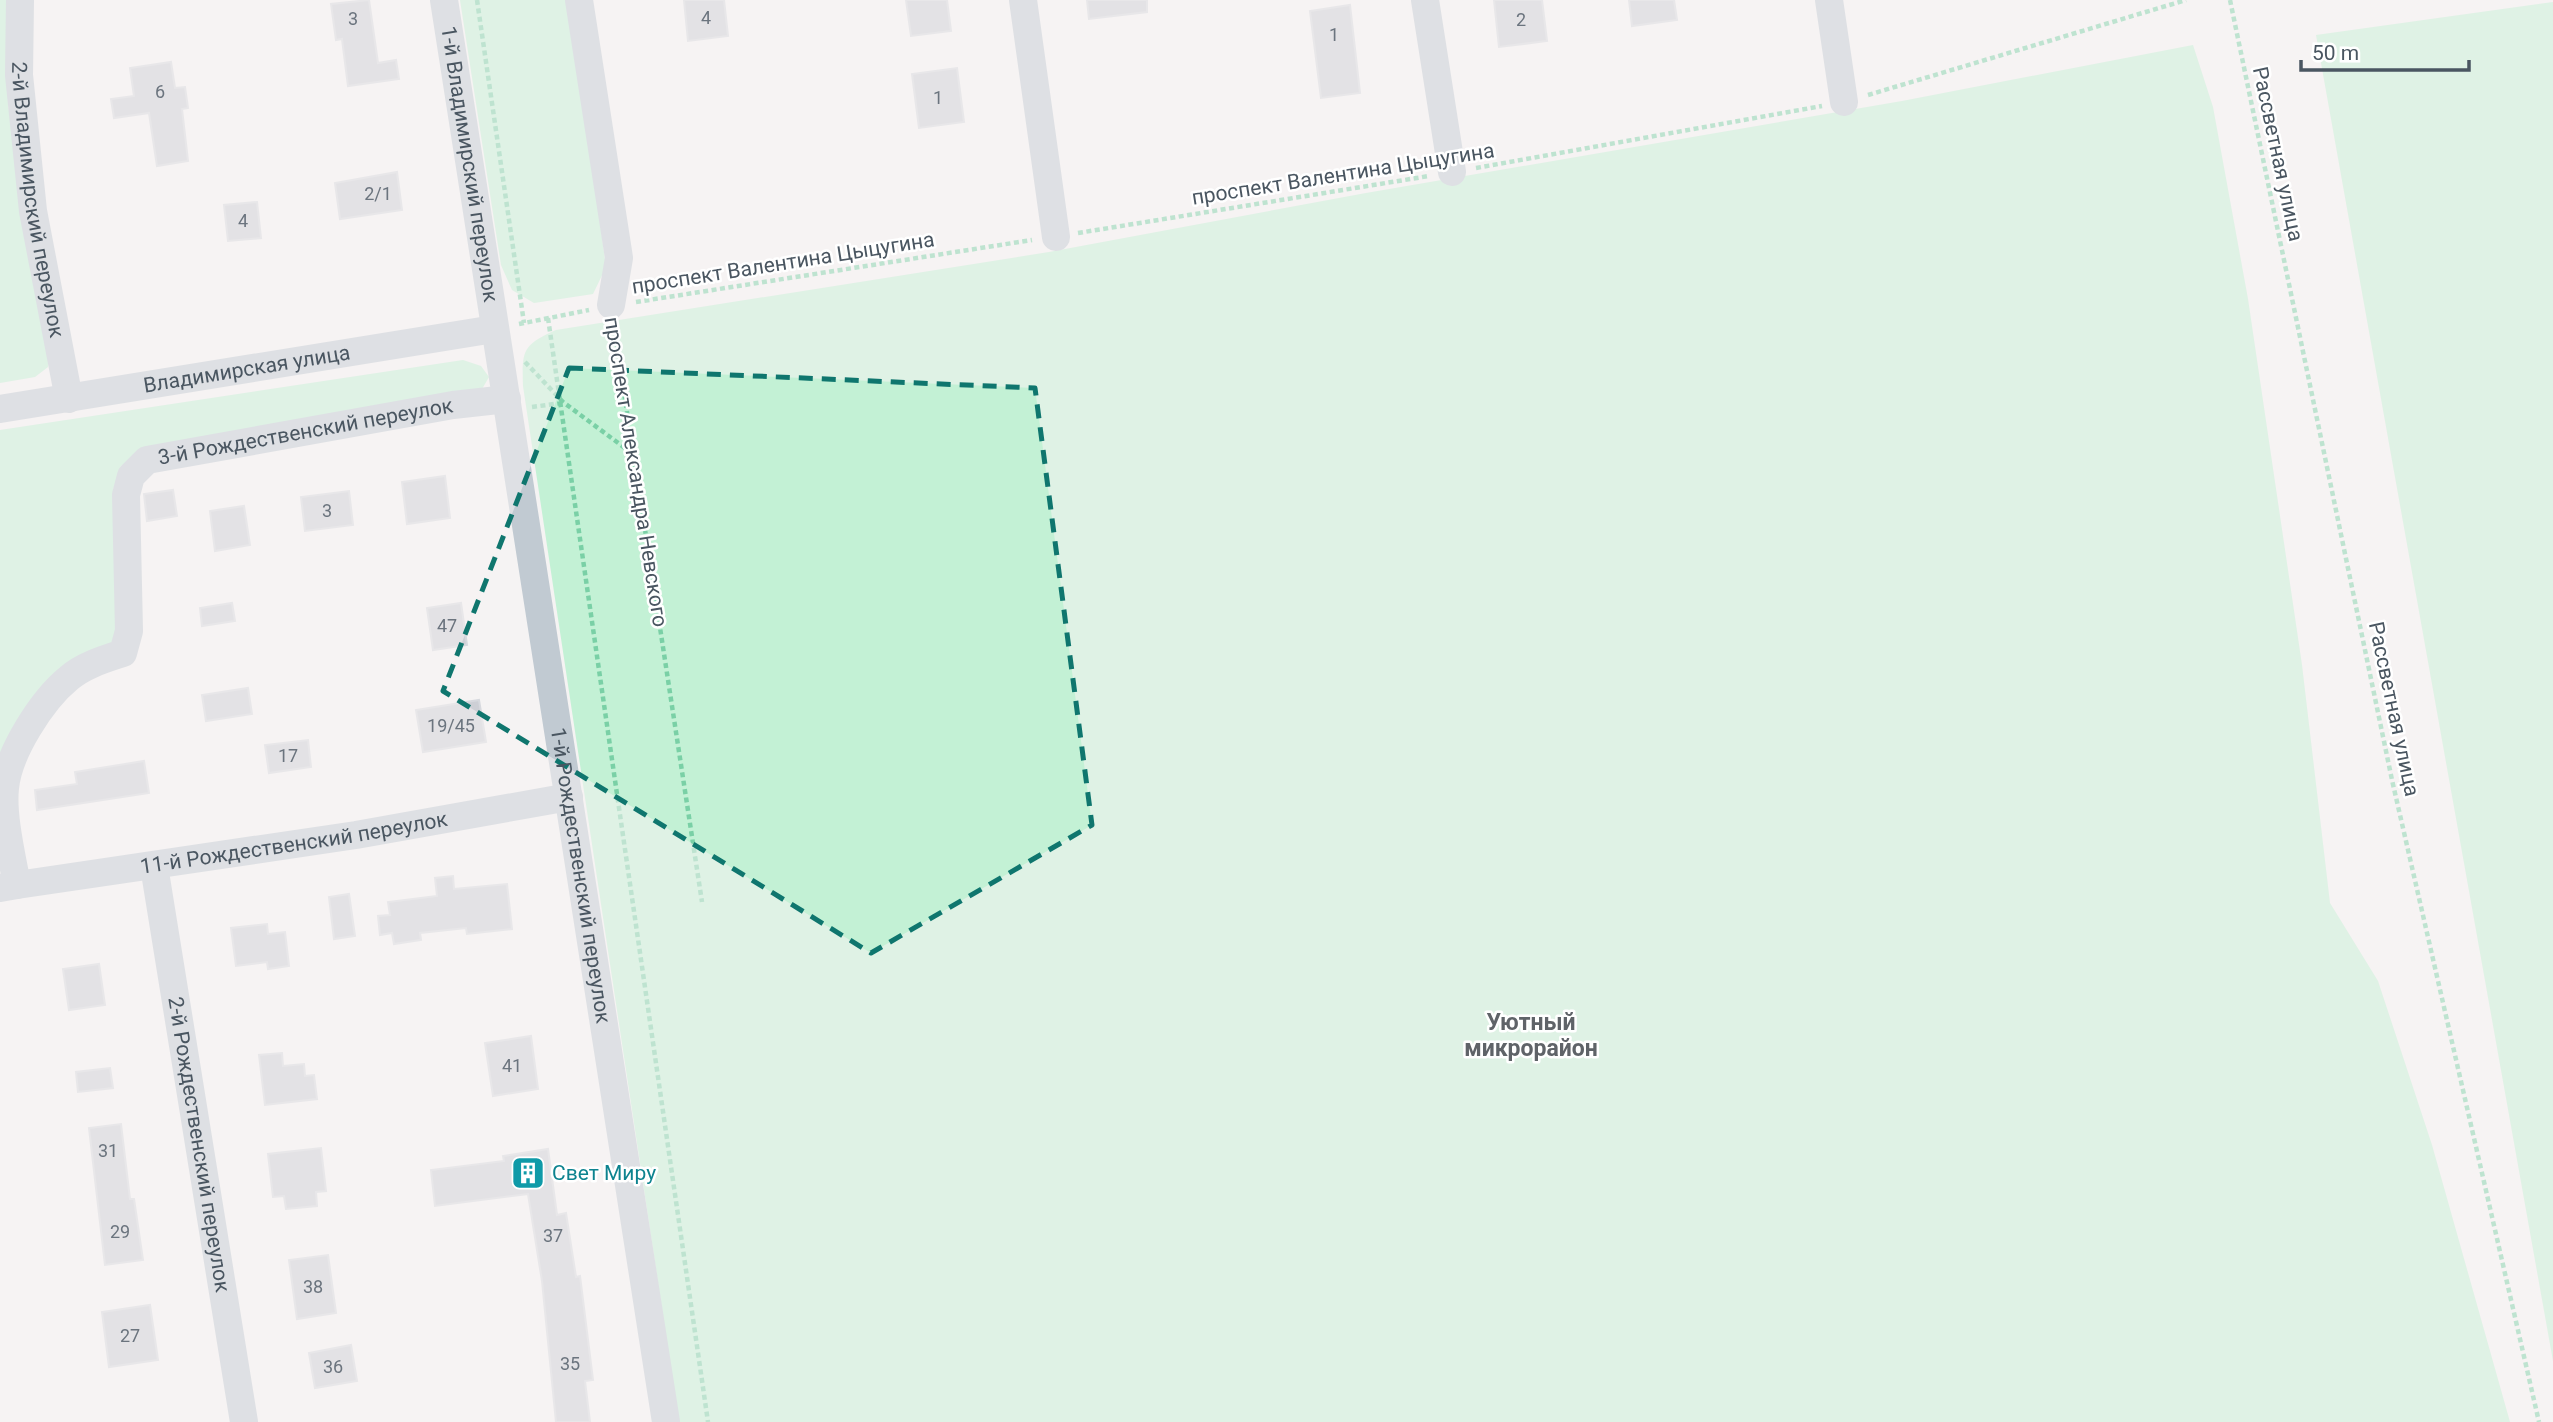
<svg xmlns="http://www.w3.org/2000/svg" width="2553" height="1422" font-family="Roboto,sans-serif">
	<rect width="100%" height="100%" fill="#f5f3f3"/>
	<path fill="#c3f1d5" d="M0 0H7L8 105 49 347 48 367 35 377 0 383Z
		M460 0H570L606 267 593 294 534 303 512 290 501 265Z
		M2553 2V1361L2316 35Z
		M2193 45 2213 107 2248 299 2302 665 2330 903 2378 981 2432 1145 2510 1422H679L523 386C522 351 522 345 556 330L1049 252 1366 193 1902 101Z
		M463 360 481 366 489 377 482 389 147 449 121 466 113 490 116 644 94 653 0 788V430Z"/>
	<path fill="#cdcfd5" stroke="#d7d9de" stroke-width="2" d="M369 0 378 63 396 60 399 79 348 86 342 39 336 40 331 4Z
		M684 0H724L728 36 688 41Z
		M906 0H947L951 31 911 36Z
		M1087 0H1147V12L1089 19Z
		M1494 0H1542L1547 41 1499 47Z
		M1629 0H1674L1677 20 1632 26Z
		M1350 5 1360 93 1321 98 1310 11Z
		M171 62 175 88 185 87 188 108 182 109 188 161 157 166 149 113 114 118 111 99 134 96 130 68Z
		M957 68 964 122 919 128 912 74Z
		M397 172 402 210 340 219 335 183Z
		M257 202 261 238 228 241 224 205Z
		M445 476 450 518 407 524 402 482Z
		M173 490 177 516 147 521 144 494Z
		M349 491 353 525 305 531 301 497Z
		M244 506 250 545 215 551 210 511Z
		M232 603 235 621 202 626 200 608Z
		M461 603 467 645 433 650 427 608Z
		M248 688 252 714 206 721 202 695Z
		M479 700 486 742 423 752 416 710Z
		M308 740 311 767 269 773 265 745Z
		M144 761 149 793 37 810 35 790 77 784 75 772Z
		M453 876 454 889 507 884 512 929 467 934 466 928 420 933 421 940 394 944 392 933 380 935 378 916 390 915 388 902 437 896 435 878Z
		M349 894 355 936 334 939 329 897Z
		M267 924 268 934 285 932 289 966 268 969 267 962 236 966 231 928Z
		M99 964 105 1005 69 1010 63 969Z
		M531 1036 538 1089 493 1096 485 1043Z
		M282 1053 283 1066 304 1064 305 1076 314 1075 317 1099 265 1105 259 1055Z
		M110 1068 113 1088 78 1092 76 1072Z
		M121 1124 130 1199H134L143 1260 105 1265 89 1128Z
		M321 1148 326 1191 316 1192 317 1206 286 1209 284 1196 273 1197 268 1154Z
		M548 1149 557 1215 566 1213 576 1277 580 1276 593 1380 585 1381 590 1422H556L542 1281 528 1194 435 1206 431 1170 504 1161 503 1156Z
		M328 1255 336 1313 297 1319 289 1260Z
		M150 1305 158 1360 109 1367 102 1312Z
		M351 1345 357 1381 315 1388 309 1353Z"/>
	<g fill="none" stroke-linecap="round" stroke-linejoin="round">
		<path stroke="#7ad0a6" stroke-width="4.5" stroke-dasharray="5 3.5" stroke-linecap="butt" d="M477 0 524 323
			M2230 0 2392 780 2539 1422
			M1868 95 2186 0
			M1476 168 1822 106
			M1078 233 1429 176
			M636 302 1032 240
			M548 318 708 1422
			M519 324 589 310
			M614 327 702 902
			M525 362 563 402 633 454
			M532 407 562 403"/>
		<g stroke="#c1cad2" stroke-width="28">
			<path id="s1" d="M20 0 19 75 33 211 69 399"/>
			<path id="s2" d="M444 0 666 1422"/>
			<path d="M579 0 619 258 611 305"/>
			<path d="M1023 0 1056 237"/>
			<path d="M1425 0 1452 172"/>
			<path d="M1829 0 1844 102"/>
			<path id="s3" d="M0 409 494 329"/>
			<path id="s4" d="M154 866 244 1422"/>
			<path id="s5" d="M17 885 356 835 569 797"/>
			<path id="s6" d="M0 888 17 885C12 857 2 816 5 788 8 753 42 700 69 678 84 665 105 659 123 653L129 631 126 495 131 476 147 460 453 405 507 399"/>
		</g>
	</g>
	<path d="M0 0H2553V1422H0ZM569 368 1035 388 1092 825 871 953 443 691Z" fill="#f5f3f3" fill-opacity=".55" fill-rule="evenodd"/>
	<path fill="none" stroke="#0f766e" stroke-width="5" stroke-dasharray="14 9" stroke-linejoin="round" d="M569 368 1035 388 1092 825 871 953 443 691Z"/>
	<defs>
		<symbol id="building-square" viewBox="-11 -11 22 22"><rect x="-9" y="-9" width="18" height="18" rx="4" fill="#0f9aa8" stroke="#fff"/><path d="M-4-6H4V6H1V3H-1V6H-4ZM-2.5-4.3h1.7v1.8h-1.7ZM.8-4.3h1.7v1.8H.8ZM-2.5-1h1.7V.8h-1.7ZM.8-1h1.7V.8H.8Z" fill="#fff"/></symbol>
	</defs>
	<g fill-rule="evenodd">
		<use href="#building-square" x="509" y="1154" width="38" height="38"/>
	</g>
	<g text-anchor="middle" stroke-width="5" stroke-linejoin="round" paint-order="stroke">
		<g font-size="18" fill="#6b747e">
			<text x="706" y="24">4</text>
			<text x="353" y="25">3</text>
			<text x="1521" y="26">2</text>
			<text x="1334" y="41">1</text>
			<text x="160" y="98">6</text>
			<text x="938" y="104">1</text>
			<text x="378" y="200">2/1</text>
			<text x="243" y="227">4</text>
			<text x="327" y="517">3</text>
			<text x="447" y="632">47</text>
			<text x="451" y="732">19/45</text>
			<text x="288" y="762">17</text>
			<text x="512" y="1072">41</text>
			<text x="108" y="1157">31</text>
			<text x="120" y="1238">29</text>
			<text x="553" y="1242">37</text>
			<text x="313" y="1293">38</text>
			<text x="130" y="1342">27</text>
			<text x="570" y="1370">35</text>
			<text x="333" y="1373">36</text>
		</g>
		<g font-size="21" fill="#4a5661" stroke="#fff">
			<text transform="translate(2278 154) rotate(78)" y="7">Рассветная улица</text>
			<text dy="7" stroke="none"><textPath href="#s2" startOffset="166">1-й Владимирский переулок</textPath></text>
			<text transform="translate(1343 174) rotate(-9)" y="7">проспект Валентина Цыцугина</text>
			<text dy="7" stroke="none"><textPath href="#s1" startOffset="201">2-й Владимирский переулок</textPath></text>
			<text transform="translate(783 263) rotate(-9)" y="7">проспект Валентина Цыцугина</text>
			<text dy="7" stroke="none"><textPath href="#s3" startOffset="250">Владимирская улица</textPath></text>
			<text dy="7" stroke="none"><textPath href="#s6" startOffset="667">3-й Рождественский переулок</textPath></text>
			<text transform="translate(636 472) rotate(81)" y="7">проспект Александра Невского</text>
			<text transform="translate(2394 709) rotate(78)" y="7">Рассветная улица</text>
			<text dy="7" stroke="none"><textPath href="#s5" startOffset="280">11-й Рождественский переулок</textPath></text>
			<text dy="7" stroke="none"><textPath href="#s2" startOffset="886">1-й Рождественский переулок</textPath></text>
			<text dy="7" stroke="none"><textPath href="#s4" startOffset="282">2-й Рождественский переулок</textPath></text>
		</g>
		<g font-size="21" fill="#0d838f" stroke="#fff" text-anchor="start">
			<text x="552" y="1180">Свет Миру</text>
		</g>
		<g font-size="23" font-weight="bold" fill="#5f6368" stroke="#fff">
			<text x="1531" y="1030">Уютный<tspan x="1531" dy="26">микрорайон</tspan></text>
		</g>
	</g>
	<path d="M2301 60v10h168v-10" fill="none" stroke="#4a5661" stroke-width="3.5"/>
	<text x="2312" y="60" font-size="21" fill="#4a5661" stroke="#ffffff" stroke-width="5" paint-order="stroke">50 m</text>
</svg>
